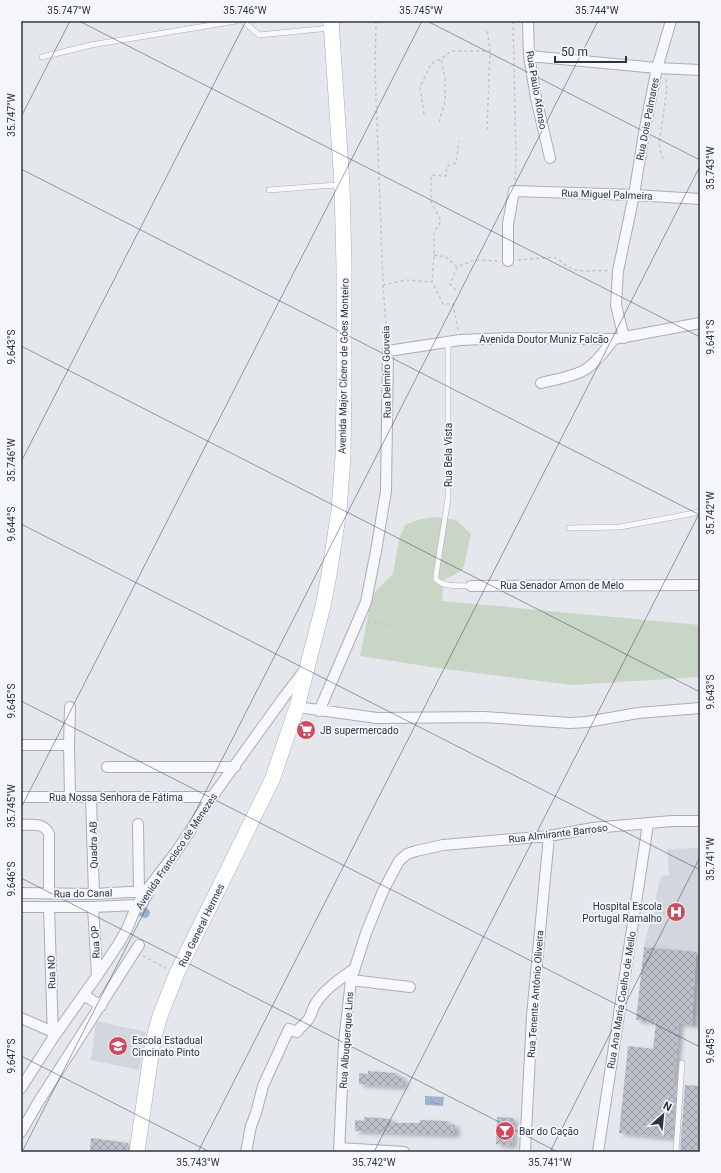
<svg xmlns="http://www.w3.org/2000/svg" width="721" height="1173" font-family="Roboto,sans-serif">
	<defs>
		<pattern id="water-ripples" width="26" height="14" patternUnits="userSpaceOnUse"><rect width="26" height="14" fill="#9fb4cc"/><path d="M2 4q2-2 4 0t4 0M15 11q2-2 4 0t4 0" fill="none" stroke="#8293a7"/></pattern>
		<pattern id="building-cross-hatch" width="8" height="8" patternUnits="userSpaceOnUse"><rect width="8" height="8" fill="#bbc0ca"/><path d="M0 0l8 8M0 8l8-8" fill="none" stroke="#989da6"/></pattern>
		<filter id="shadow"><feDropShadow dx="4.5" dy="2.5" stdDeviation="2" flood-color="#0004"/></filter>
	</defs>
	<rect width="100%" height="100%" fill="#e4e7ec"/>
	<path fill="#d2d6de" d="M700 848V1031L692 1025 696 953 644 947 661 876 669 875 667 849Z
		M96 1021 146 1032 139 1070 91 1060Z"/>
	<path fill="#c9d6c5" d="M435 517 456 520 471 534 463 570 444 580 442 601 700 625V677L572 685 438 668 360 656 372 595 393 574 399 539 405 525 418 520Z"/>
	<path fill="url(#water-ripples)" d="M425 1096 444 1097 443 1106 425 1105Z"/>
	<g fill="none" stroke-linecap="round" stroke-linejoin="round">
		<path stroke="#9fb4cc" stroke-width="10" d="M138 909 145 913"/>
	</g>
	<path fill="url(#building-cross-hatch)" filter="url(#shadow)" d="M644 947 696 952 692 1025 679 1023 674 1084H677L673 1138 619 1133 628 1046 653 1049 656 1022 636 1020Z
		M368 1071 396 1073 395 1076 403 1077 402 1087 359 1084V1073L368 1074Z
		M685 1085 700 1086V1152H680Z
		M364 1117 391 1119V1122L398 1123H420V1120L448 1121 447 1124 455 1125V1135L355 1131V1120L364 1121Z
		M497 1117 513 1118 512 1146 496 1144Z
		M91 1138 128 1143 127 1152 90 1151Z"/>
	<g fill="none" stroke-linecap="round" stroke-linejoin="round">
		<defs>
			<path id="lane" d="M243 21 259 35 330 28
				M42 57 91 45 236 21
				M269 190 321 186 341 185
				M448 341V498L436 575V579C444 588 460 585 471 586
				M569 528 620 527 700 512
				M676 1152 682 1063"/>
			<path id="street" d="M528 21 529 56 536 98 550 158
				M529 56 657 68 700 70
				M508 261V224L514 191 634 195 700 199
				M624 338 616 305 618 271 634 195 644 133 657 68 671 21
				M541 383C553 380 566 378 578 373 593 368 604 351 614 339
				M471 586 700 585
				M70 707 69 745 70 797
				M297 707 377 718 484 717 570 723 587 722 638 713 700 708
				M319 711 366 602 376 551 386 491 388 351 460 340 510 338 614 339 700 323
				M21 745H69
				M107 767H235
				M21 797H212
				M91 797 94 894
				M138 824 139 891
				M21 825C32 825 44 822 49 834V893
				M21 893 94 894 146 891
				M21 907H93L137 905
				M49 907 53 1038
				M93 907 97 976
				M351 980 410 987
				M84 995 101 1006
				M21 1018 53 1032
				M21 1088 53 1038 97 976 119 943 127 929 137 905 146 891 176 852 212 797 284 697 304 671
				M21 1132 39 1101 139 945
				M339 1148 404 1152
				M246 1152 251 1126 256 1113 263 1086 289 1029 297 1032C301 1026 303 1026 307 1021 312 1016 312 1008 316 1003 325 989 340 979 354 969
				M339 1152 344 1043 351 980 366 933 383 891 399 861 407 854 416 851 443 845 549 836 593 828 672 821H700
				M525 1152 532 1016 549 836
				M598 1152 648 824"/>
			<path id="secondary" d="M137 1152 153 1041 160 1016 177 973 272 780 297 707 323 606 329 575 339 510 343 457 344 392V267L342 185 331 21"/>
		</defs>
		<use href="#lane" stroke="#a9aeb7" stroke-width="6"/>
		<use href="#street" stroke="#a9aeb7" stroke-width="12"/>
		<use href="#secondary" stroke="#a9aeb7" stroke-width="16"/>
		<path stroke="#c2c5cb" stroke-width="1.5" stroke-dasharray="3 3" stroke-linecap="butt" d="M376 21 375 70 383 285 387 341
			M513 21 516 156 515 181
			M424 114 420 87 431 64 441 59 451 51H490
			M439 122 445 101V78L441 59
			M487 130 490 51 487 29
			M663 159 659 144 667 89 666 79
			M434 255 446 257 457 267 474 260 499 261
			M518 260 553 257C561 260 567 268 576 270 586 272 598 270 609 271
			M383 285 406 280 432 282
			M456 290 450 284 457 267
			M458 330 453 304H443L432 282 434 255V232L441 221 431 202V175L446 176 447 166 456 163 459 141
			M368 622 388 625
			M143 956 166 968"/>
		<use href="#lane" stroke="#f7f8fa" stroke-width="5"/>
		<use href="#street" stroke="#f7f8fa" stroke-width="10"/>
		<use href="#secondary" stroke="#fff" stroke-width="15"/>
	</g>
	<path fill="none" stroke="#2b3445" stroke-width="1" stroke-opacity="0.45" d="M79 21 700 337M427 21 700 160M21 117 70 21M21 169 700 515M21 346 700 692M21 462 246 21M21 524 700 870M21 701 700 1047M21 808 422 21M21 878 558 1152M21 1056 210 1152M22 1152 598 21M198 1152 700 166M374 1152 700 512M550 1152 700 857"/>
	<defs>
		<symbol id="supermarket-disc" viewBox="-11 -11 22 22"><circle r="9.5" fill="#d1495b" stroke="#f4f6f9"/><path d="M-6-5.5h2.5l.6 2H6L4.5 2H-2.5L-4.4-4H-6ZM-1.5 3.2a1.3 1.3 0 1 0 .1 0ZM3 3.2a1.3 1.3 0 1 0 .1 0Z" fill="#fff"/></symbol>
		<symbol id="hospital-disc" viewBox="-11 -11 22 22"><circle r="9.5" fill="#d1495b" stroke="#f4f6f9"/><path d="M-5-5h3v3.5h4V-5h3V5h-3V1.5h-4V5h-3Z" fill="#fff"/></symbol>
		<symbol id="school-disc" viewBox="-11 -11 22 22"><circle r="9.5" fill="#d1495b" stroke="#f4f6f9"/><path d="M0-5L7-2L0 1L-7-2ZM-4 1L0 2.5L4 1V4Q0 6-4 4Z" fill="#fff"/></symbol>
		<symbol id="bar-disc" viewBox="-11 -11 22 22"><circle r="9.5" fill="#d1495b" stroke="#f4f6f9"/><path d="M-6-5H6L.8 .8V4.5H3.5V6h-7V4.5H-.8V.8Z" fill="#fff"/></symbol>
	</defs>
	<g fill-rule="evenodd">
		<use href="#supermarket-disc" x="295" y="719" width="22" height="22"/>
		<use href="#hospital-disc" x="665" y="901" width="22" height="22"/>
		<use href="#school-disc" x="107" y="1035" width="22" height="22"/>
		<use href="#bar-disc" x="494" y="1120" width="22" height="22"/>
	</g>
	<g text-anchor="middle" stroke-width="3.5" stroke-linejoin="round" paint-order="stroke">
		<g font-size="10" fill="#2b3445" stroke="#f4f6f9">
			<text transform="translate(537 90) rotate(80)" y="4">Rua Paulo Afonso</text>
			<text transform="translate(647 119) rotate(-79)" y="4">Rua Dois Palmares</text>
			<text transform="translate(607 194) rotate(2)" y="4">Rua Miguel Palmeira</text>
			<text x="544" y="343">Avenida Doutor Muniz Falcão</text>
			<text transform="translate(343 366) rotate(-89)" y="4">Avenida Major Cícero de Góes Monteiro</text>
			<text transform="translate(386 372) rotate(-91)" y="4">Rua Delmiro Gouveia</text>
			<text transform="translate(448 455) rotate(-90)" y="4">Rua Bela Vista</text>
			<text x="562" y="589">Rua Senador Arnon de Melo</text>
			<text x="116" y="801">Rua Nossa Senhora de Fátima</text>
			<text transform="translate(558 833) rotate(-7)" y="4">Rua Almirante Barroso</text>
			<text transform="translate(93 845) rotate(-91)" y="4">Quadra AB</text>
			<text transform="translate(176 851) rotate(-56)" y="4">Avenida Francisco de Menezes</text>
			<text transform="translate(83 893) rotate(-1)" y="4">Rua do Canal</text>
			<text transform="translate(201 925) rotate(-64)" y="4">Rua General Hermes</text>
			<text transform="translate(95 942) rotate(-93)" y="4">Rua OP</text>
			<text transform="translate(51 972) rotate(-92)" y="4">Rua NO</text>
			<text transform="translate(535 994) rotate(-86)" y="4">Rua Tenente Antônio Oliveira</text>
			<text transform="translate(621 1000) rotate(-81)" y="4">Rua Ana Maria Coelho de Mello</text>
			<text transform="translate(346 1040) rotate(-86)" y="4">Rua Albuquerque Lins</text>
		</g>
		<g font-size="10" fill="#2b3445" stroke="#f4f6f9" text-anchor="start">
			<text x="320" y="734">JB supermercado</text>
			<text x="662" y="910" text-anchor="end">Hospital Escola<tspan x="662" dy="12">Portugal Ramalho</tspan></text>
			<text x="132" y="1044">Escola Estadual<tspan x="132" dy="12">Cincinato Pinto</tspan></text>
			<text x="519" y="1135">Bar do Cação</text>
		</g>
	</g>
	<rect width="721" height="1173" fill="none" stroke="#f4f6f9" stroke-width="44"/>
	<g transform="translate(663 1115) rotate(27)" stroke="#f4f6f9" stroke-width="3" paint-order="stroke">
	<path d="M0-3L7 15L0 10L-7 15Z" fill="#2b3445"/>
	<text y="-6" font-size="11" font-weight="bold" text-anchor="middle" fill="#2b3445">N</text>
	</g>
	<path d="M555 56v6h71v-6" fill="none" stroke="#2b3445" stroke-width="2"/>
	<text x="561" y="56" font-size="12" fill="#2b3445" stroke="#f4f6f9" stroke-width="3" paint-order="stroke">50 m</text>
	<rect x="22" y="22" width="677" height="1129" fill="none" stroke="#2b3445" stroke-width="1.5"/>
	<g font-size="10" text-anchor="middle" fill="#2b3445">
		<text x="69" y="14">35.747°W</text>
		<text x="245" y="14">35.746°W</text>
		<text x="421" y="14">35.745°W</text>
		<text x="597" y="14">35.744°W</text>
		<text transform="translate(11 115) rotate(-90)" y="4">35.747°W</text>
		<text transform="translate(710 168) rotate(-90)" y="4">35.743°W</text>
		<text transform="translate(710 337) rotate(-90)" y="4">9.641°S</text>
		<text transform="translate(11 347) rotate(-90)" y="4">9.643°S</text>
		<text transform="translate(11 460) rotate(-90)" y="4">35.746°W</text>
		<text transform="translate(710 513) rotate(-90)" y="4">35.742°W</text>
		<text transform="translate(11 524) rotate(-90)" y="4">9.644°S</text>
		<text transform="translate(710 692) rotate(-90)" y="4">9.643°S</text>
		<text transform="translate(11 701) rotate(-90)" y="4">9.645°S</text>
		<text transform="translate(11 806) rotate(-90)" y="4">35.745°W</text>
		<text transform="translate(710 859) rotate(-90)" y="4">35.741°W</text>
		<text transform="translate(11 879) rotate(-90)" y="4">9.646°S</text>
		<text transform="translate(710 1046) rotate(-90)" y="4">9.645°S</text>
		<text transform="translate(11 1056) rotate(-90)" y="4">9.647°S</text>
		<text x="198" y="1166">35.743°W</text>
		<text x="374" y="1166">35.742°W</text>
		<text x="550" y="1166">35.741°W</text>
	</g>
</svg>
